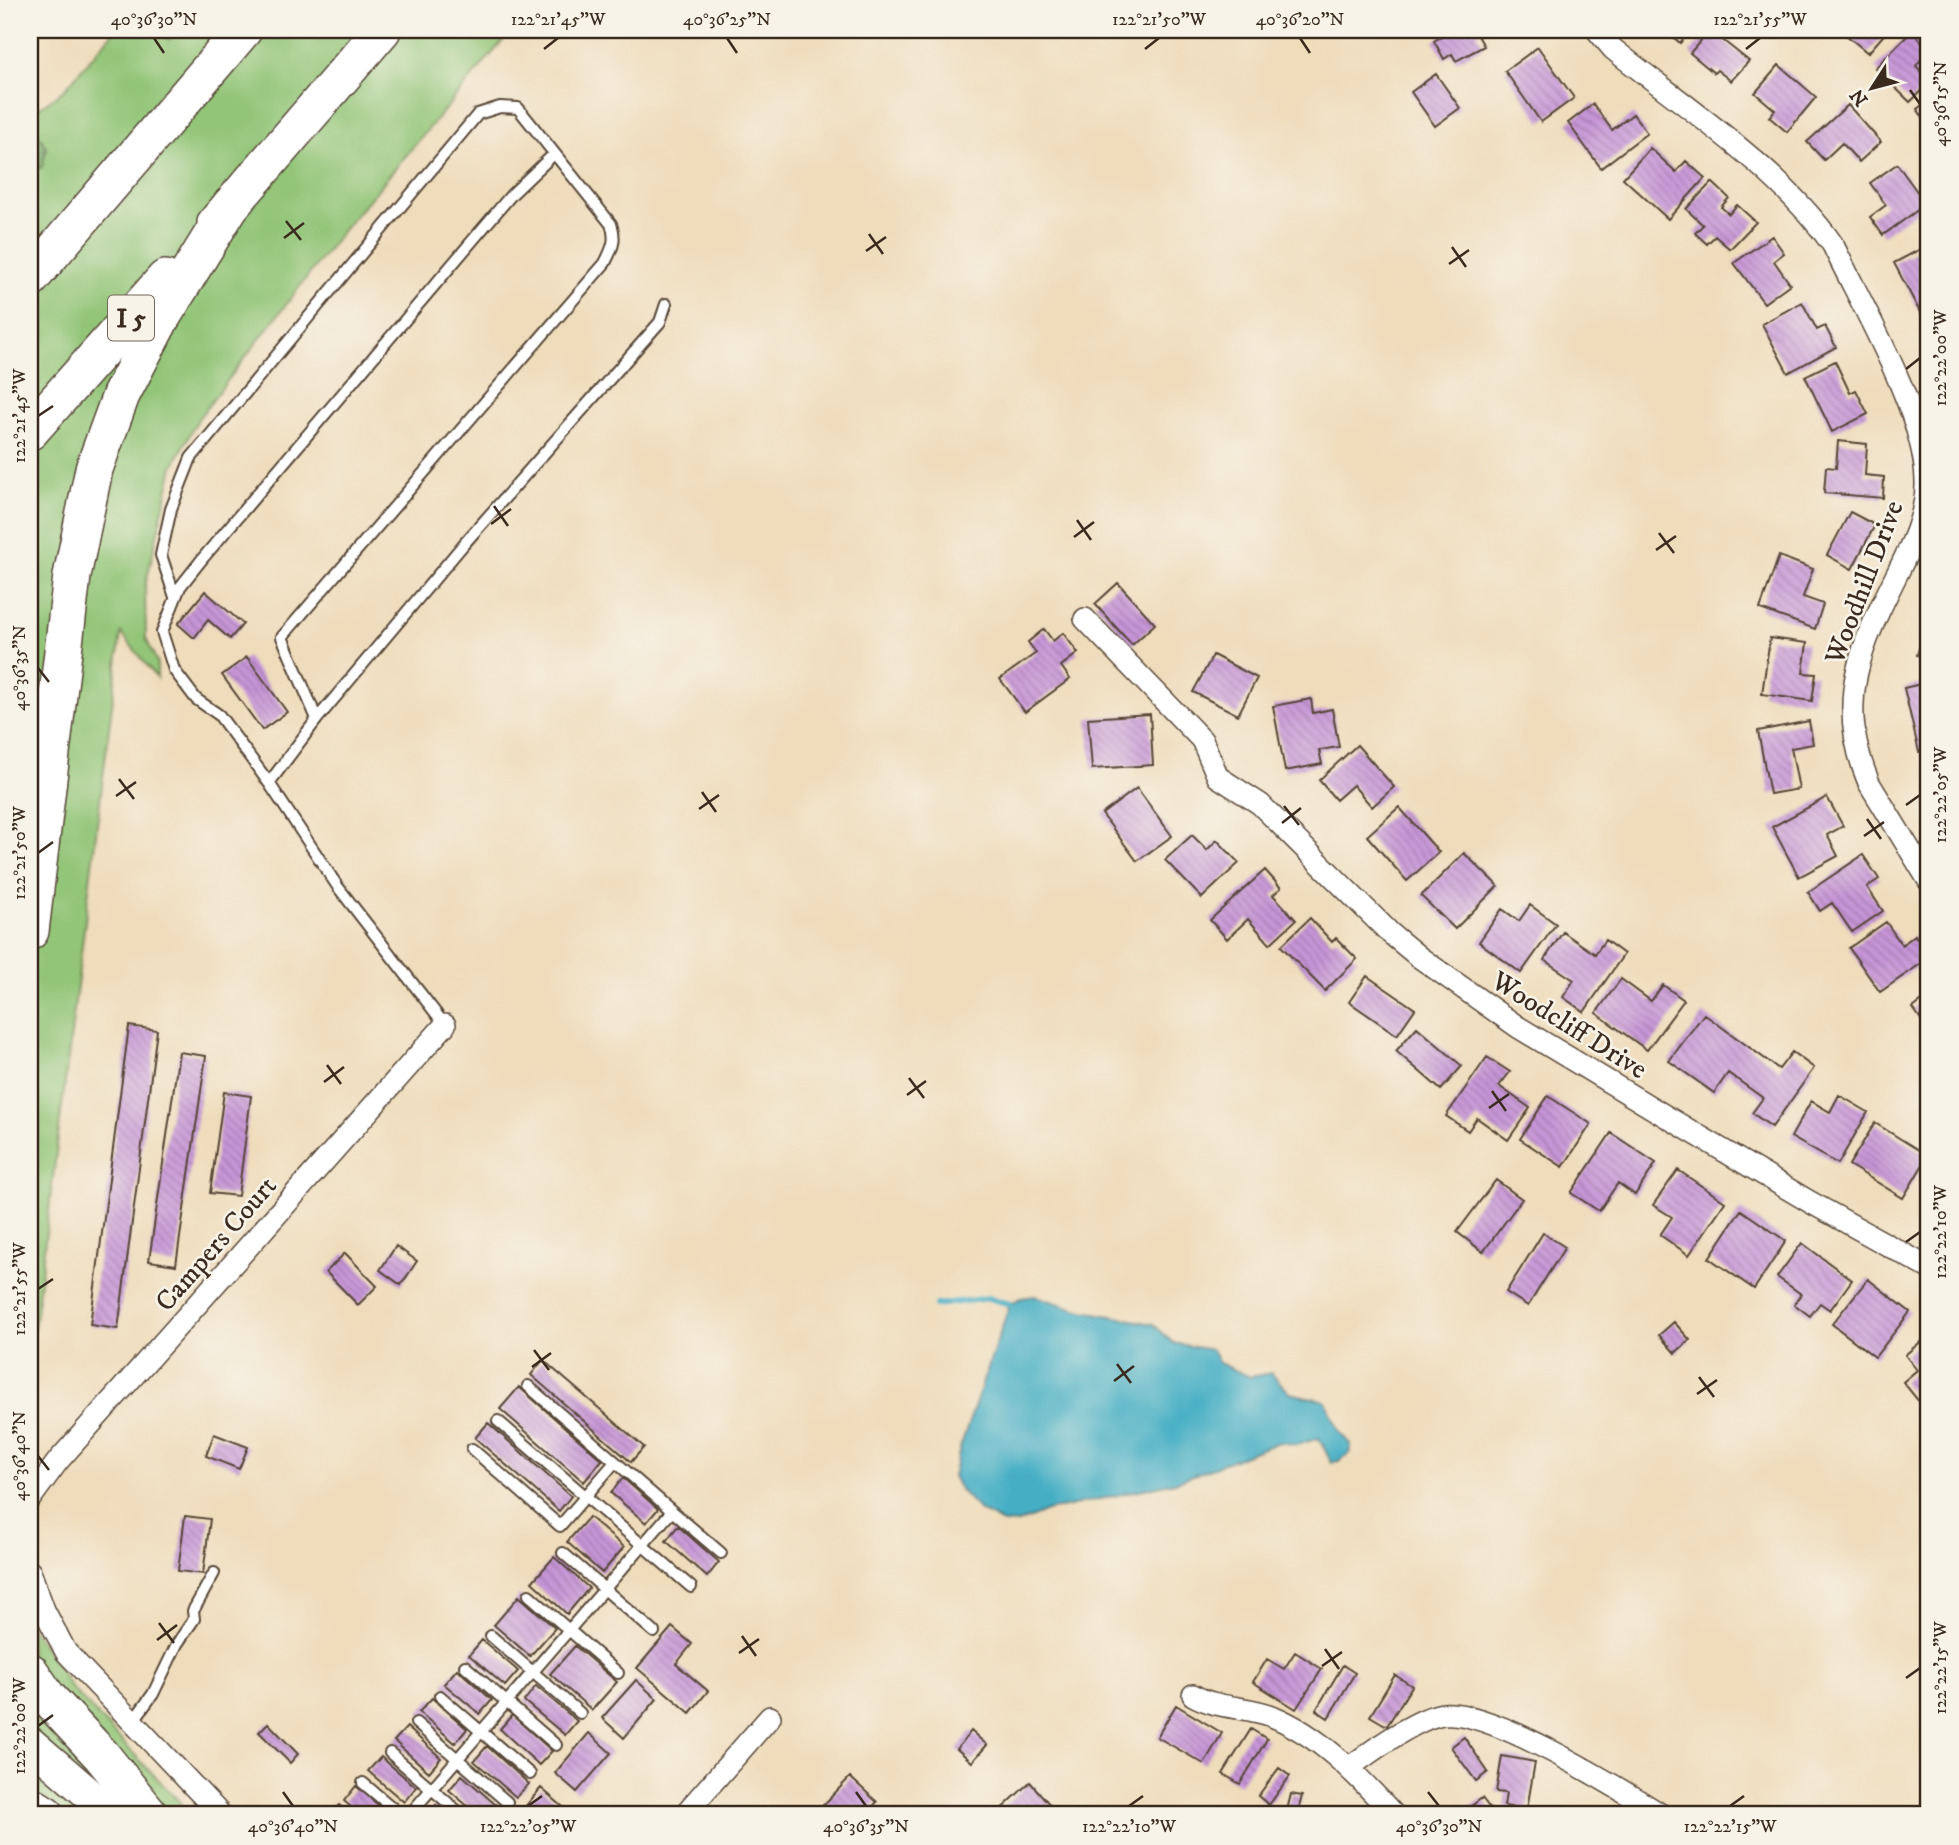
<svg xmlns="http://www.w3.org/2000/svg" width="1959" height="1845" font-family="'IM FELL DW Pica',serif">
	<defs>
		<pattern id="forest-firs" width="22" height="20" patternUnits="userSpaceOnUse" patternTransform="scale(1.75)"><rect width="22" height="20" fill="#75aa68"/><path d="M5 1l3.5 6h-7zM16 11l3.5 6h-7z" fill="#618b55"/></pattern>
		<pattern id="building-back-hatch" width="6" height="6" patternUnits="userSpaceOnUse" patternTransform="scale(1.75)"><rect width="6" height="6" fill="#c695d7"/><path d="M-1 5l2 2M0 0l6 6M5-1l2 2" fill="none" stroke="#a27aae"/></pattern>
	</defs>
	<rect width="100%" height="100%" fill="#f7f3e8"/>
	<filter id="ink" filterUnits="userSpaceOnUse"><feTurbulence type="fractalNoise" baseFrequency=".0143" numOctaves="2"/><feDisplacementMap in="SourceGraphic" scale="14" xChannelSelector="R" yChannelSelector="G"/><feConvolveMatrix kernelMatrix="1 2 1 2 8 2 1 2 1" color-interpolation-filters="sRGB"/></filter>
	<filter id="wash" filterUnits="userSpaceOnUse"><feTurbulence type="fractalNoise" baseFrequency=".00686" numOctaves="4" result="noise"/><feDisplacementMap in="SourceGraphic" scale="28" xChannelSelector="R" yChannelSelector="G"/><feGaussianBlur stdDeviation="1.57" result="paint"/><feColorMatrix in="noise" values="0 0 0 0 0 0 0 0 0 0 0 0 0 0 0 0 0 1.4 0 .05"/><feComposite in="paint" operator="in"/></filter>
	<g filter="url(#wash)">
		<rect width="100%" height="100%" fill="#efdcbb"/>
		<path fill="#92c577" stroke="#66784a" stroke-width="2" d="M115 30H156L169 40 178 30H512L344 229 198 419 173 466 145 587 146 639 157 662V678L121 633 30 1362V172L42 167 38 134 30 133V114L63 91Z
			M30 1626 73 1690 192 1815H30Z"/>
		<path fill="url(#forest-firs)" stroke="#586a43" stroke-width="2" d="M30 133 38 134 47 148 42 167 30 172Z"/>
		<path fill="#45aec4" stroke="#406c71" stroke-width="2" d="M1035 1296 1079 1310 1153 1324 1173 1343 1212 1350 1219 1363 1250 1377 1271 1373 1290 1393 1325 1401C1334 1416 1337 1434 1351 1444L1350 1453 1339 1461 1331 1462 1319 1438 1297 1445 1279 1442 1175 1482 1047 1511 1016 1524 1003 1523 980 1511 960 1490 953 1476 961 1445 1010 1304 1021 1298Z"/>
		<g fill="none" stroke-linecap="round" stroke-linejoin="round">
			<path stroke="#45aec4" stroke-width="6" d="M936 1305 989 1298 1010 1304"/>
		</g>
		<g id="blocks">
			<path fill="url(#building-back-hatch)" d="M1437 30H1483L1477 34 1484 46 1456 61 1452 54 1444 59 1434 41 1441 37Z
				M1665 30H1691L1680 43Z
				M1710 30 1749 61 1731 81 1717 70 1714 73 1690 53Z
				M1840 30H1888L1868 53Z
				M1912 31 1929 49 1916 66 1929 79V84L1910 102 1875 68Z
				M1538 47 1574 98 1541 122 1505 71Z
				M1779 65 1816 97 1787 132 1769 117 1775 110 1755 93Z
				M1436 74 1460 108 1435 126 1411 92Z
				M1929 100V126L1917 109Z
				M1593 104 1612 130 1633 114 1647 133 1601 168 1568 123Z
				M1848 105 1881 142 1859 162 1842 143 1824 160 1807 142Z
				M1650 148 1676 172 1686 161 1705 178 1668 219 1623 178Z
				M1897 164 1926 204 1883 235 1870 217 1886 205 1870 183Z
				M1712 182 1729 198 1721 207 1729 214 1737 205 1756 222 1730 249 1715 236 1707 244 1695 233 1703 225 1686 209Z
				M1772 236 1784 253 1774 261 1790 284 1764 303 1734 263Z
				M1926 246 1929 252V312L1922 316 1894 263Z
				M1802 302 1817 330 1825 326 1836 347 1788 373 1762 324Z
				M1835 361 1850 393 1856 390 1868 414 1832 432 1805 376Z
				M1838 441 1867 444 1865 475 1884 477 1883 498 1824 493 1826 467 1836 468Z
				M1850 512 1875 525 1852 569 1827 555Z
				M1779 556 1813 569 1803 597 1823 604 1815 629 1760 609Z
				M1118 583 1155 624 1132 645 1095 604Z
				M205 591 243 624 230 639 208 620 194 638 178 624Z
				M1044 629 1053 641 1063 633 1078 653 1061 666 1070 679 1025 712 1000 679 1036 653 1028 642Z
				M1924 632 1929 633V658L1917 655Z
				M1770 638 1807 643 1803 673 1816 674 1812 701 1762 694Z
				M1213 655 1257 678 1238 715 1193 692Z
				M247 657 287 712 262 730 222 675Z
				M1929 682V749L1919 752 1904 688Z
				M1311 699 1313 713 1332 709 1339 747 1319 750 1322 764 1285 771 1273 706Z
				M1150 714 1153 765 1092 769 1088 718Z
				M1809 721 1813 744 1791 748 1799 789 1770 794 1758 731Z
				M1357 745 1394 787 1372 807 1353 785 1336 800 1319 780Z
				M1137 788 1172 836 1137 861 1102 814Z
				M1827 797 1843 826 1827 835 1838 856 1799 877 1772 827Z
				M1399 807 1439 852 1407 881 1367 836Z
				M1192 835 1207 850 1217 840 1239 863 1202 898 1165 860Z
				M1464 853 1498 886 1455 929 1421 896Z
				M1863 855 1879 879 1867 887 1883 911 1852 932 1832 903 1820 911 1808 892Z
				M1265 870 1281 888 1273 895 1296 920 1270 944 1248 919 1227 939 1210 920Z
				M1530 905 1556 924 1521 973 1479 942 1502 909 1519 921Z
				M1310 918 1332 942 1336 938 1357 959 1325 991 1281 946Z
				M1886 922 1902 945 1915 935 1929 958 1880 992 1849 948Z
				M1563 932 1595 954 1605 940 1624 954 1584 1012 1563 997 1574 980 1544 960Z
				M1367 976 1415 1009 1397 1035 1349 1002Z
				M1621 979 1651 1001 1663 985 1684 1000 1647 1050 1596 1013Z
				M1929 996V1031L1913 1008Z
				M1704 1014 1779 1069 1792 1052 1814 1068 1772 1127 1752 1113 1763 1098 1728 1073 1714 1093 1669 1061Z
				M129 1026 157 1030 118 1329 90 1325Z
				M1417 1027 1462 1066 1441 1090 1396 1051Z
				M179 1052 206 1056 176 1265 149 1261Z
				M1487 1057 1510 1072 1499 1086 1530 1108 1508 1140 1477 1118 1468 1131 1446 1116Z
				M224 1092 251 1096 238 1196 210 1193Z
				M1839 1095 1868 1112 1838 1164 1791 1137 1811 1101 1830 1112Z
				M1548 1096 1591 1124 1563 1167 1520 1139Z
				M1875 1123 1928 1156 1903 1198 1849 1165Z
				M1611 1133 1656 1163 1635 1195 1618 1183 1599 1211 1571 1193Z
				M1678 1170 1725 1202 1689 1255 1660 1235 1672 1217 1653 1205Z
				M1496 1180 1522 1199 1483 1252 1457 1232Z
				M1741 1210 1786 1241 1754 1289 1709 1258Z
				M1543 1233 1565 1247 1528 1306 1506 1292Z
				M1802 1243 1852 1280 1830 1310 1820 1303 1810 1316 1794 1304 1801 1294 1777 1277Z
				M396 1246 417 1261 401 1285 380 1270Z
				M345 1253 377 1286 358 1305 326 1272Z
				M1868 1279 1910 1312 1875 1357 1832 1324Z
				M1674 1322 1690 1340 1675 1353 1659 1335Z
				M1929 1335V1404L1924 1408 1903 1382 1917 1370 1905 1355Z
				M543 1360 644 1447 631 1462 531 1375Z
				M519 1387 602 1460 584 1482 500 1409Z
				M488 1423 571 1496 559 1511 475 1438Z
				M214 1434 248 1447 239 1469 206 1456Z
				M623 1478 658 1509 646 1523 611 1493Z
				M185 1516 210 1519 203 1574 178 1571Z
				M589 1517 624 1547 602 1573 567 1542Z
				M678 1526 719 1562 707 1577 666 1541Z
				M554 1557 589 1588 567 1614 532 1582Z
				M519 1596 555 1628 530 1656 494 1625Z
				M672 1627 692 1644 676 1664 708 1691 690 1713 637 1668Z
				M482 1640 518 1671 505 1686 469 1655Z
				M575 1646 617 1682 592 1710 550 1674Z
				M1295 1652 1322 1669 1296 1709 1253 1682 1267 1659 1284 1669Z
				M1343 1665 1355 1673 1328 1718 1316 1710Z
				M457 1669 492 1700 480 1714 444 1684Z
				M1395 1675 1412 1686 1387 1726 1370 1716Z
				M636 1680 657 1699 624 1738 602 1718Z
				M536 1686 577 1721 565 1735 524 1701Z
				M432 1698 467 1729 455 1743 419 1712Z
				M1176 1705 1222 1733 1204 1764 1157 1737Z
				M512 1715 552 1751 539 1765 500 1729Z
				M268 1723 298 1754 290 1763 259 1732Z
				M407 1727 441 1758 429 1772 394 1741Z
				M1251 1729 1267 1739 1240 1784 1223 1774Z
				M971 1731 987 1745 972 1762 957 1749Z
				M589 1733 611 1753 577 1792 555 1773Z
				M1464 1737 1488 1772 1476 1781 1451 1747Z
				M487 1746 529 1784 516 1797 474 1761Z
				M1502 1756 1535 1762 1527 1809 1504 1806 1506 1793 1496 1792Z
				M381 1757 416 1787 404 1802 368 1771Z
				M1279 1768 1290 1776 1269 1805 1258 1796Z
				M462 1775 504 1812 501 1815H478L449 1790Z
				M850 1777 877 1802 865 1815H814Z
				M1030 1782 1059 1815H995Z
				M356 1786 390 1815H360L344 1801Z
				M541 1788 563 1807 557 1815H518Z
				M1291 1794 1302 1796 1297 1815 1286 1814Z
				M1482 1798 1491 1810 1484 1815H1459Z
				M339 1805 351 1815H330Z
				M436 1805 448 1815H428Z"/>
		</g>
	</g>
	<g filter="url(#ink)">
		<use href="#blocks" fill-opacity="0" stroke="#564536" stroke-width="2"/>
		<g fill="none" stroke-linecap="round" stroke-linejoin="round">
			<defs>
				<path id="service" d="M175 597 161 555 171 509 191 458 478 114 500 107 518 108 611 224C617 240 612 249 605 263L282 637 317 719
					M269 783 317 719 463 545 660 322 666 304
					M445 1025 338 887 269 783 219 715 196 699 174 670 162 632 180 587 203 558 512 194 554 154
					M498 1421 691 1587
					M472 1449 560 1526 615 1462
					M672 1511 721 1553
					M563 1553 654 1632
					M529 1595 618 1673
					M491 1636 580 1713
					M465 1666 556 1745
					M440 1696 530 1774
					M416 1723 507 1802
					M131 1724 153 1694 177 1644 194 1619 193 1611 214 1573
					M390 1753 462 1815
					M363 1783 401 1815
					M409 1815 672 1511 528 1386"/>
				<path id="minor" d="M1597 30 1613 49C1685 107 1780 169 1833 245 1863 308 1925 413 1926 481 1927 513 1912 544 1898 572 1861 646 1834 700 1869 783L1929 881
					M1085 619 1202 740 1218 777 1260 804 1390 933 1419 957 1518 1027 1662 1114 1810 1202 1929 1268
					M30 1499 58 1461 445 1025
					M30 1572 44 1610 66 1652 221 1815
					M1193 1695C1217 1709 1246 1706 1272 1716 1321 1736 1359 1777 1394 1815
					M1350 1767C1370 1752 1420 1716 1444 1714 1493 1710 1618 1788 1662 1815
					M684 1815 770 1717"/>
				<path id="primary" d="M30 1743 113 1815"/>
				<path id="motorway" d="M216 223 382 30
					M30 279 243 30
					M30 431 165 279
					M30 931 72 576 94 469 121 395 160 320 231 205
					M30 1672 47 1697 102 1756 150 1815
					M30 1805 46 1815"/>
			</defs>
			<use href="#service" stroke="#564536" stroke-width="14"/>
			<use href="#minor" stroke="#564536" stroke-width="24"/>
			<use href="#primary" stroke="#564536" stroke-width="35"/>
			<use href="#motorway" stroke="#564536" stroke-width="40"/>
			<use href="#service" stroke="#fff" stroke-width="10"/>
			<use href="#minor" stroke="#fff" stroke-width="21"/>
			<use href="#primary" stroke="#fff" stroke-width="32"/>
			<use href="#motorway" stroke="#fff" stroke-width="37"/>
		</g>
	</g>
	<path fill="none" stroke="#3b2a1e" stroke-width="2.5" d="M154 38 164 53M727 38 737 53M1300 38 1310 53M544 49 558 38M1145 49 1159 38M1746 49 1760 38M1910 90 1920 104M286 221 301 240M869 234 883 254M284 238 304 223M1452 247 1466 267M866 251 886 237M1449 264 1469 250M1906 369 1920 358M38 416 53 406M494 506 508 526M1077 520 1091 540M491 524 511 509M1659 533 1674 553M1074 537 1094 522M1656 550 1676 536M38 668 49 682M119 779 134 799M702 792 716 812M116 796 136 782M1906 805 1920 795M1284 806 1299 825M699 809 719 795M1867 819 1881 839M1282 823 1301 808M1864 836 1884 822M38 853 53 842M327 1065 341 1084M909 1078 924 1098M324 1082 344 1067M1492 1091 1506 1111M907 1095 926 1081M1489 1108 1509 1094M1906 1242 1920 1232M38 1289 53 1279M534 1350 549 1370M1117 1364 1131 1383M532 1367 551 1353M1699 1377 1714 1397M1114 1381 1134 1366M1697 1394 1717 1380M38 1456 49 1470M159 1623 174 1643M742 1636 756 1656M157 1640 177 1625M1325 1649 1339 1669M739 1653 759 1639M1322 1666 1342 1652M1906 1678 1920 1668M38 1726 53 1715M283 1792 293 1806M856 1792 866 1806M1428 1792 1439 1806M528 1806 542 1796M1129 1806 1143 1796M1730 1806 1744 1796"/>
	<g text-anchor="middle" stroke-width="5" stroke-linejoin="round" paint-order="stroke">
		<rect fill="#f7f3e8" stroke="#73665b" stroke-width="2" x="108" y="295.5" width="46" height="45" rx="5"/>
		<g font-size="26" font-weight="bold" fill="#3b2a1e">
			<text x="131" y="327">I 5</text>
		</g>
		<g font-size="28" fill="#3b2a1e" stroke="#f7f3e8">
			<text transform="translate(1863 582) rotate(-69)" y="10">Woodhill Drive</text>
			<text transform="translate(1570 1024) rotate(32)" y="10">Woodcliff Drive</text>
			<text transform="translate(215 1243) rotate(-49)" y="10">Campers Court</text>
		</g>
	</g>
	<rect width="1959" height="1845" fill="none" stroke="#f7f3e8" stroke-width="77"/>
	<g transform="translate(1872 88) rotate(234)" stroke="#f7f3e8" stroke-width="5" paint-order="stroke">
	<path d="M0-5L12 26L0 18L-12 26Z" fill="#3b2a1e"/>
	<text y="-10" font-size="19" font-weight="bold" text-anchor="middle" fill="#3b2a1e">N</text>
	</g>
	<rect x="38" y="38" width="1882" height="1768" fill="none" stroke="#3b2a1e" stroke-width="2.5"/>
	<g font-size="18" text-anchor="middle" fill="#3b2a1e">
		<text x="154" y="25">40°36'30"N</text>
		<text x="558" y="25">122°21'45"W</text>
		<text x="727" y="25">40°36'25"N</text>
		<text x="1159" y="25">122°21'50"W</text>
		<text x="1300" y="25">40°36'20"N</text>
		<text x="1760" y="25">122°21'55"W</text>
		<text transform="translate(1940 104) rotate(-90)" y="6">40°36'15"N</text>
		<text transform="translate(1940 358) rotate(-90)" y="6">122°22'00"W</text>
		<text transform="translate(19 416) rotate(-90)" y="6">122°21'45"W</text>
		<text transform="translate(19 668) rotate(-90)" y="6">40°36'35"N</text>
		<text transform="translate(1940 795) rotate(-90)" y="6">122°22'05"W</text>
		<text transform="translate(19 853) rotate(-90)" y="6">122°21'50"W</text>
		<text transform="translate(1940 1232) rotate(-90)" y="6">122°22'10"W</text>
		<text transform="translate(19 1289) rotate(-90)" y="6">122°21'55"W</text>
		<text transform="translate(19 1456) rotate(-90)" y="6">40°36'40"N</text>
		<text transform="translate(1940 1668) rotate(-90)" y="6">122°22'15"W</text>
		<text transform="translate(19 1726) rotate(-90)" y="6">122°22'00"W</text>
		<text x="293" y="1832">40°36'40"N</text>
		<text x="528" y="1832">122°22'05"W</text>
		<text x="866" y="1832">40°36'35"N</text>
		<text x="1129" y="1832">122°22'10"W</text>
		<text x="1439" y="1832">40°36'30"N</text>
		<text x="1730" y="1832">122°22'15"W</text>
	</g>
</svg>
